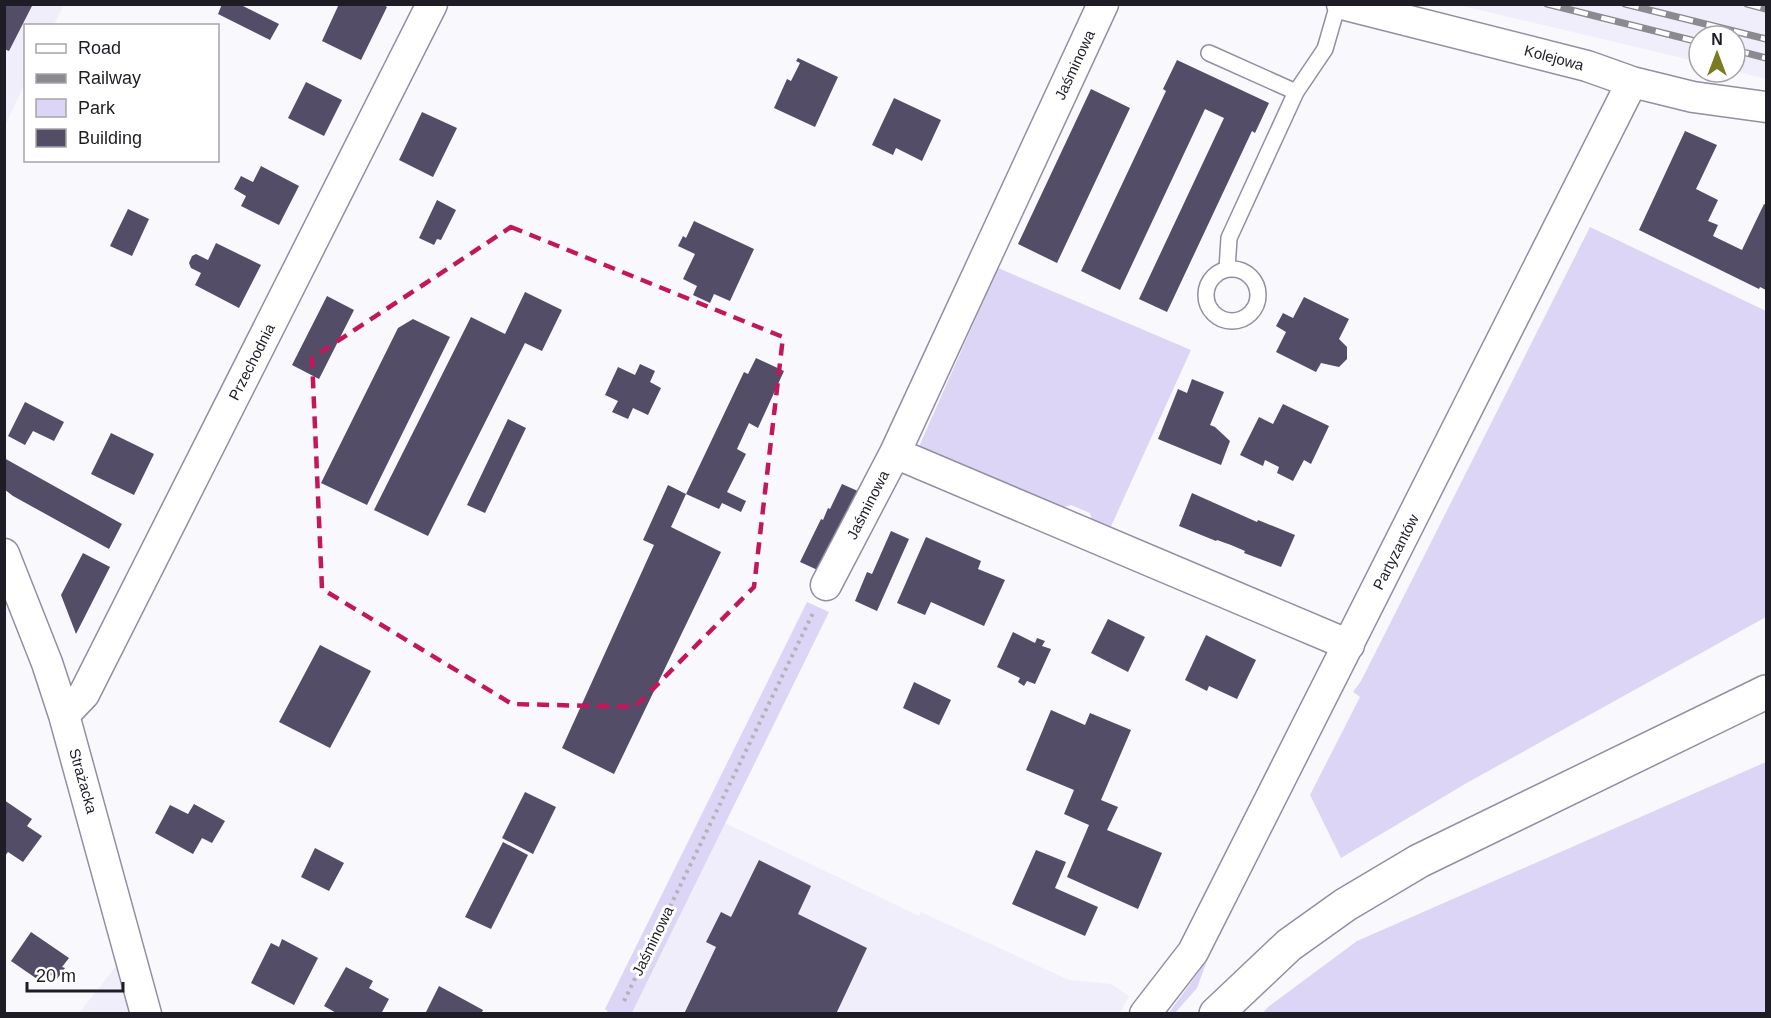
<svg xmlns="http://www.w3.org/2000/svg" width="1771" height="1018" font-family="Helvetica,sans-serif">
	<rect width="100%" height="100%" fill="#f9f8fd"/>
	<path fill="#f1eefb" d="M4 5H64L54 25 26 26 25 83 5 126Z
		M1458 5H1766V79L1735 71V36H1699V62Z
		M725 823 919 916 921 912 1069 980 1111 984 1129 996 1119 1014H632Z
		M116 966 129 1013H79Z"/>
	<path fill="#dcd5f5" d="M1590 227 1766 311V617L1465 784 1341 858 1310 795 1360 697 1353 692 1361 681Z
		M998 268 1191 350 1108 533 1094 526 1090 513 1071 505 1054 510 917 451Z
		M807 602 829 612 632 1013H609L605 1009Z
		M1766 762V1013H1263L1268 1007 1357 941Z
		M1212 947 1197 988 1175 1013 1168 1014 1198 973Z"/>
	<path fill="#534d68" d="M4 4H33L9 51 4 49Z
		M222 4H239L279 24 270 40 218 14Z
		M339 4H382L387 7 361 60 322 41Z
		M798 58 838 77 815 127 774 108 787 79 791 81 800 63 796 61Z
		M1177 60 1269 103 1255 133 1252 131 1167 312 1139 299 1224 118 1205 109 1120 290 1081 271 1166 91 1163 89Z
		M306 82 342 100 324 136 288 118Z
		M1091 89 1130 108 1057 263 1018 244Z
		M894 98 941 120 922 161 896 148 893 155 872 145Z
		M422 112 457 128 433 177 399 160Z
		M1685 131 1717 145 1696 189 1718 200 1708 221 1718 225 1713 236 1742 250 1764 204 1766 205V290L1760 287 1759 289 1639 230Z
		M261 166 299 186 279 225 241 206 246 196 234 189 241 176 253 182Z
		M437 200 456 210 441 240 437 239 434 245 419 238Z
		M128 209 149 219 132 256 110 246Z
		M694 221 754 249 730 301 714 294 710 303 693 295 697 286 683 279 695 254 678 246 683 236 686 238Z
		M216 243 261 265 239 308 195 285 201 273 191 268 189 263 192 256 196 254 208 260Z
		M525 292 562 310 542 351 525 343 428 536 374 510 471 317 505 334Z
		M327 296 354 310 319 379 292 365Z
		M1304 297 1349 319 1339 339 1347 347V359L1339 367 1321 363 1316 372 1276 352 1286 332 1276 326 1283 313 1293 318Z
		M413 319 450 337 367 505 321 483 398 328Z
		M756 358 784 371 758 428 749 423 737 449 746 454 727 492 746 501 741 512 722 503 719 509 686 494 744 372 748 374Z
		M640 364 655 371 650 382 661 388 648 415 633 408 628 419 612 412 618 401 605 395 618 367 635 375Z
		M1192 379 1224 392 1210 425 1215 427 1230 441 1221 465 1158 439 1178 389 1187 393Z
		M25 402 64 422 54 441 33 431 25 445 8 436Z
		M1283 404 1329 426 1311 464 1304 460 1293 481 1277 473 1279 467 1265 460 1263 466 1240 455 1259 417 1273 424Z
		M508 419 526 428 485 513 467 505Z
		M111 433 154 454 134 495 91 474Z
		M4 458 122 524 109 549 13 496 4 489Z
		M842 484 860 492 822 572 800 562 821 519 823 520 828 508 830 509Z
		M668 485 686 494 671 527 721 552 614 774 562 748 654 545 643 540Z
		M1192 493 1257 522 1258 520 1295 535 1281 567 1244 553 1245 551 1231 545 1217 540 1216 541 1179 526Z
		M891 531 909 539 877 611 855 601 867 572 872 574Z
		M926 537 981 561 978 569 1005 580 984 626 931 602 925 615 897 603Z
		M83 553 110 567 76 634 61 595Z
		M1108 619 1145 637 1128 672 1091 653Z
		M1013 632 1035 643 1037 638 1045 641 1042 646 1051 649 1035 684 1027 681 1024 686 1018 682 1020 678 997 667Z
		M1206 635 1256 660 1237 699 1209 686 1207 691 1185 680Z
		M320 645 371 671 330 748 279 722Z
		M914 682 951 700 939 725 903 708Z
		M1051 710 1085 725 1090 713 1131 730 1101 800 1118 807 1107 830 1162 853 1138 909 1067 877 1089 825 1064 814 1074 790 1026 770Z
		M525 792 556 807 533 854 502 838Z
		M4 800 32 819 27 826 42 836 23 862 8 852 4 857Z
		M194 804 225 821 212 843 202 838 193 854 155 833 170 805 188 814Z
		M503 842 528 855 491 929 465 917Z
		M315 848 344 863 329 891 301 877Z
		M1036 850 1066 862 1055 888 1098 907 1085 936 1012 904Z
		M759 860 811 886 798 914 867 948 836 1014H684L716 947 706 942 721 912 731 917Z
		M31 932 69 958 62 967 65 968 57 979 46 972 40 981 11 961Z
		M282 939 318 958 294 1005 251 983 271 943 279 947Z
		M346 967 373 981 369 988 389 999 381 1014H338L324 1006Z
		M439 986 483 1010 481 1014H425Z"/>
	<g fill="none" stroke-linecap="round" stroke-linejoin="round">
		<defs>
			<path id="lane" d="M1209 53 1296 92 1325 49 1338 4
				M1206 295a26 26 0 1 1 52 0a26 26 0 1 1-52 0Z
				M1227 269 1229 238 1296 92"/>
			<path id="street" d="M1342 4 1587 66 1632 82 1693 97 1766 107
				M895 453 1349 645
				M4 554 47 663 64 715 146 1014
				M826 585 895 453 1103 4
				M64 715 84 694 432 4
				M1145 1014 1193 952 1632 82"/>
			<path id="secondary" d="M1216 1014 1289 945 1345 905 1419 861 1766 692"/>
		</defs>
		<use href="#lane" stroke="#928ea4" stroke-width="18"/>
		<use href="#street" stroke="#928ea4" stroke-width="33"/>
		<use href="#secondary" stroke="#928ea4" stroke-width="36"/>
		<path stroke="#b4b3b9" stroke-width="4" stroke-dasharray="3 4.5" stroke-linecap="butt" d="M624 1001 814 611"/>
		<use href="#lane" stroke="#fff" stroke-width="15"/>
		<use href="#street" stroke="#fff" stroke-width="30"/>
		<use href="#secondary" stroke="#fff" stroke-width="33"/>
		<defs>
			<path id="rail" d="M1547 4 1699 42
				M1625 4 1766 39
				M1747 4 1766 9
				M1735 50 1766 58"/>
		</defs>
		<use href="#rail" stroke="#8c8a91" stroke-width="7"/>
		<use href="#rail" stroke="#fff" stroke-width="4.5" stroke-dasharray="14" stroke-linecap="butt"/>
	</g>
	<path fill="none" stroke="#c2185b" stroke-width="4.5" stroke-dasharray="12 8" stroke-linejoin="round" d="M511 227 783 337 754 587 635 707 512 704 322 589 312 358Z"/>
	<g text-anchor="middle" stroke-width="6" stroke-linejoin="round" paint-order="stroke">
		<g font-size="15" fill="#1e1c25" stroke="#fff">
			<text transform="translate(1554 58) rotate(15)" y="5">Kolejowa</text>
			<text transform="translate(1075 65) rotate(-65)" y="5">Jaśminowa</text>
			<text transform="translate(252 362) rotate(-63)" y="5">Przechodnia</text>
			<text transform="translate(868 505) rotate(-63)" y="5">Jaśminowa</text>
			<text transform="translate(1396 552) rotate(-63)" y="5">Partyzantów</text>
			<text transform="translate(83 781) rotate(74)" y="5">Strażacka</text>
			<text transform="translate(653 941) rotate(-64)" y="5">Jaśminowa</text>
		</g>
	</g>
	<rect width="1771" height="1018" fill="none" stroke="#1e1c25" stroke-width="12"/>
	<rect x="24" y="24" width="195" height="138" fill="#ffffff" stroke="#a5a4a8" stroke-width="1.5"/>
	<rect x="36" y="44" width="30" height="9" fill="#ffffff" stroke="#a5a4a8" stroke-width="1.5"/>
	<text x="78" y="54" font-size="18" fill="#1e1c25">Road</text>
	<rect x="36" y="74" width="30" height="9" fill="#8c8a91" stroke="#a5a4a8" stroke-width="1.5"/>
	<text x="78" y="84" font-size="18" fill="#1e1c25">Railway</text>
	<rect x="36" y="99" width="30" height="18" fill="#dcd5f5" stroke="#a5a4a8" stroke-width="1.5"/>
	<text x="78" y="114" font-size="18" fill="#1e1c25">Park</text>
	<rect x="36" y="129" width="30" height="18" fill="#534d68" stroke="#a5a4a8" stroke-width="1.5"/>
	<text x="78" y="144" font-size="18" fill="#1e1c25">Building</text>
	<g transform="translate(1717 54)"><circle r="28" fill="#ffffff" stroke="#a5a4a8" stroke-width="1.5"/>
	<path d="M0-4.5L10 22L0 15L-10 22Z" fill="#7a7b23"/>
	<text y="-9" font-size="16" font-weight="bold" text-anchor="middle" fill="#1e1c25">N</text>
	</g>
	<path d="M27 982v9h96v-9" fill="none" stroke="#1e1c25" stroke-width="3"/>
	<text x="36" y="982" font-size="18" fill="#1e1c25" stroke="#ffffff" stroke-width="4.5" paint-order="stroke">20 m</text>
</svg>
